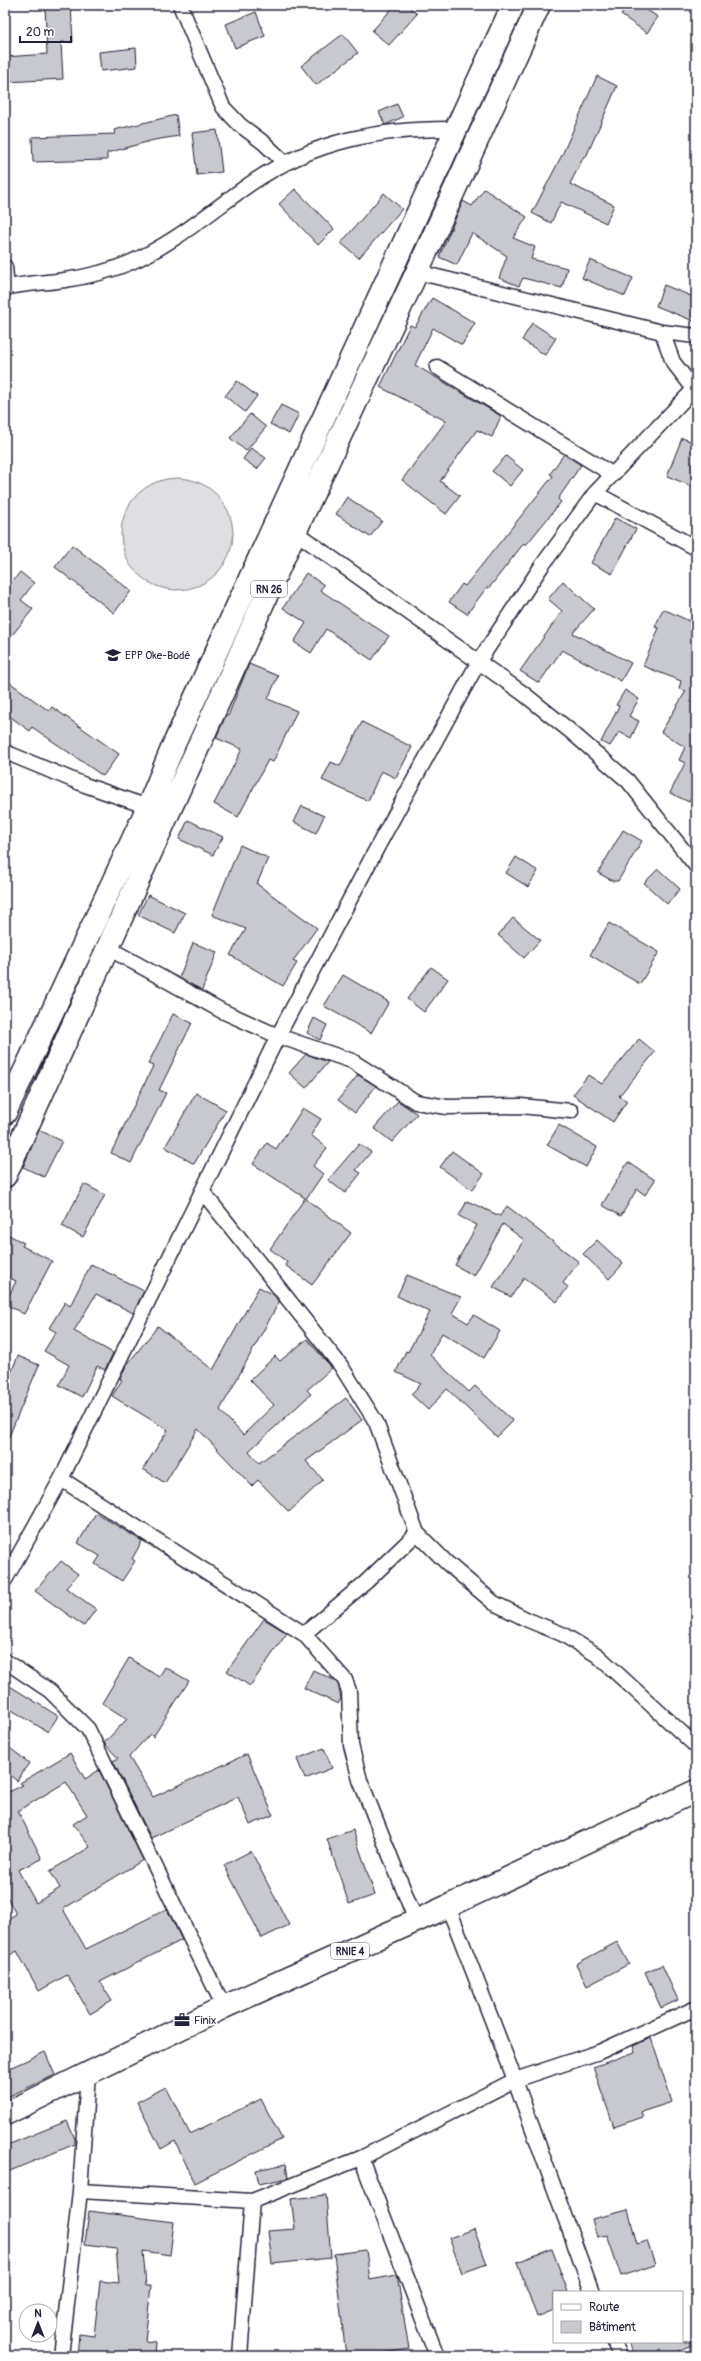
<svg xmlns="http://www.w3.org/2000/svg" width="701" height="2361" font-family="Pangolin,sans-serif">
	<rect width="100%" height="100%" fill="#fff"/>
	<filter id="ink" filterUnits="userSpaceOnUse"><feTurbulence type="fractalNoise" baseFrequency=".025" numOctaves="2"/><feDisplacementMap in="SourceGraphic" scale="8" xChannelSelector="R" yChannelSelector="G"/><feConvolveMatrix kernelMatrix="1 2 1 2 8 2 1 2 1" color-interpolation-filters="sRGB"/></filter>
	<g filter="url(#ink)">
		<path fill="#dfdfe2" stroke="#80808e" d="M121 534a56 56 0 1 1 112 0a56 56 0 1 1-112 0Z"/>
		<path fill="#c8c8cf" stroke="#22223b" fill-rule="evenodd" d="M45 5H71L73 42H61L63 79 6 82 5 57 47 54Z
			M395 5H407L417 14 389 45 372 31Z
			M628 5H639L658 17 647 33 621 15Z
			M256 12 265 36 235 48 226 24Z
			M343 34 358 53 316 85 301 66Z
			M136 48 137 67 101 71 99 52Z
			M597 76 617 86 586 157 584 156 570 184 614 205 606 223 561 202 551 223 532 213 562 155Z
			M397 104 403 117 385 125 379 112Z
			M176 115 179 136 154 140 107 153V160L33 162 32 137 115 134 114 130Z
			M217 130 222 172 197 175 192 133Z
			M295 189 334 229 318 245 279 204Z
			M484 189 527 217 513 238 535 247 531 259 567 268 562 288 523 278 519 286 499 278 507 256 472 233 457 265 439 257 463 201 472 206Z
			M384 193 402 209 359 258 341 243Z
			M590 260 633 278 625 296 582 278Z
			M664 285 696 298V322L656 306Z
			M432 298 475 323 462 345 433 328 415 365 501 416 492 437 477 430 440 481 460 496 446 514 402 480 446 421 380 387 410 325 415 327Z
			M532 323 556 338 545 355 522 340Z
			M237 381 257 396 245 412 225 396Z
			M281 405 299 414 289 434 270 424Z
			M250 414 266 427 246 451 230 438Z
			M682 438 696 443V488L667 476Z
			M251 448 266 458 257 469 243 459Z
			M564 454 581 465 558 499 561 502 526 545 524 543 489 588 487 587 467 614 449 602 462 584 465 586 553 476 550 474Z
			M506 456 523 470 510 486 492 471Z
			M347 497 382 521 370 537 336 514Z
			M615 518 636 529 612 574 591 563Z
			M72 545 131 591 114 613 55 567Z
			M20 572 34 583 21 600 33 609 5 644V591Z
			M306 573 324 585 320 590 389 636 372 660 326 629 311 653 294 642 306 623 283 608Z
			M563 581 594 609 573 633 631 663 621 681 562 650 539 683 520 671 562 611 548 599Z
			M663 609 696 624V789L689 802 670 793 685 763 679 760 685 747 661 732 686 691 679 689 681 681 643 666 659 628 655 627Z
			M249 664 278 676 268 699 297 711 273 762 268 760 238 817 214 804 242 749 216 738 226 715 228 716Z
			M5 679 49 711 52 707 119 754 103 776 32 727 30 731 5 713Z
			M625 690 639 699 629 716 639 721 631 738 619 732 610 746 601 742 619 706 616 705Z
			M362 722 412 747 396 778 381 771 368 801 322 780 331 762 340 766Z
			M302 806 324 816 316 833 294 822Z
			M188 820 223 837 213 855 179 839Z
			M623 830 642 841 618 881H613L598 873Z
			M240 845 268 858 257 884 317 928 293 961 297 963 283 986 230 955 246 929 212 915Z
			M516 857 538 871 528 887 506 873Z
			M658 869 680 889 667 904 644 883Z
			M148 895 185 913 175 933 138 915Z
			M513 918 540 940 524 958 498 935Z
			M609 923 659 952 640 984 590 955Z
			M193 943 217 952 202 990 179 978Z
			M431 967 448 979 424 1012 407 999Z
			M343 975 389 1002 371 1033 324 1006Z
			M173 1014 192 1023 159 1090 166 1093 131 1163 111 1153 153 1066 148 1064Z
			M314 1018 327 1025 320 1040 307 1033Z
			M639 1039 655 1052 619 1096 627 1101 613 1122 573 1095 588 1075 602 1084Z
			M306 1054 328 1062 306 1088 289 1073Z
			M358 1075 376 1086 355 1113 338 1100Z
			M196 1093 226 1110 194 1164 165 1147Z
			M398 1101 417 1114 392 1142 374 1128Z
			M303 1108 321 1119 311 1135 327 1148 313 1166 323 1174 306 1199 351 1233 312 1285 285 1265 287 1262 270 1249 305 1198 253 1164 267 1143 276 1149Z
			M559 1125 597 1147 586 1167 547 1145Z
			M39 1130 62 1141 44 1177 23 1167Z
			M359 1144 371 1152 356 1170 361 1173 345 1193 328 1180Z
			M452 1151 484 1174 472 1190 440 1167Z
			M628 1162 655 1180 645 1195 637 1189 621 1216 602 1205Z
			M84 1184 105 1195 83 1237 62 1226Z
			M467 1201 500 1216 507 1206 579 1262 563 1283 568 1287 557 1302 524 1278 511 1297 493 1287 524 1240 503 1224 474 1276 455 1265 477 1225 459 1216Z
			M5 1233 24 1243 22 1246 52 1261 24 1314 5 1304 16 1281 5 1276Z
			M597 1240 623 1264 609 1279 583 1254Z
			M91 1264 144 1291 133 1313 96 1294 74 1331 113 1353 105 1370 97 1366 82 1397 59 1385 69 1365 44 1351 56 1332 49 1328 65 1302 70 1306Z
			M407 1275 461 1297 452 1313 468 1323 474 1315 500 1331 484 1358 442 1333 430 1355 469 1392 475 1386 513 1421 497 1437 447 1389 428 1410 411 1394 421 1384 396 1372 406 1351 408 1352 430 1312 397 1296Z
			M259 1287 274 1295 279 1302 220 1410 243 1435 274 1405 250 1380 275 1356 280 1361 307 1339 332 1368 307 1390 311 1394 249 1451 259 1463 346 1398 362 1420 306 1461 323 1480 289 1512 258 1480 252 1486 198 1429 165 1483 143 1469 168 1430 112 1396 122 1380 120 1379 126 1366 158 1326 213 1370Z
			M18 1356 39 1365 5 1446V1387Z
			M96 1513 142 1541 132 1559 135 1561 122 1581 95 1564 100 1556 78 1543Z
			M61 1561 78 1574 66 1588 96 1609 84 1626 35 1591Z
			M264 1619 287 1633 250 1686 227 1671Z
			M129 1658 159 1677 165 1667 189 1681 153 1737 150 1734 129 1757 153 1797 247 1754 273 1815 250 1825 238 1797 151 1838 113 1761 118 1758 104 1743 127 1719 102 1703Z
			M313 1670 334 1680 338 1684 341 1698 338 1704 304 1688Z
			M5 1683 58 1716 48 1732 5 1706Z
			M5 1744 29 1763 17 1781 5 1771Z
			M324 1748 332 1768 305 1779 297 1759Z
			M70 1753 85 1779 99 1770 143 1860 63 1909 86 1949 167 1909 182 1940 100 1982 112 2001 90 2014 67 1975 39 1991 17 1951 5 1958V1921L16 1914 5 1893V1784L9 1792 23 1785 20 1783ZM66 1782 87 1815 73 1824 90 1847 50 1871 60 1888 36 1903 18 1870 42 1859 18 1811Z
			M353 1830 375 1895 349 1904 327 1839Z
			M251 1851 289 1925 262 1938 224 1865Z
			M617 1942 629 1964 587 1986 576 1964Z
			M662 1965 678 2000 661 2008 645 1972Z
			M651 2038 672 2102 641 2112 643 2117 614 2127 593 2067 635 2052 633 2046Z
			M45 2052 55 2075 5 2098V2070Z
			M166 2087 190 2134 261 2099 282 2139 195 2183 175 2141 161 2149 137 2102Z
			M67 2121 75 2139V2144L5 2173V2146Z
			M286 2164 288 2178 259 2184 256 2170Z
			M326 2195 331 2258 272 2264 268 2231 295 2229 291 2199Z
			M628 2210 637 2244 647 2241 655 2265 621 2276 607 2235 597 2237 592 2219Z
			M89 2211 174 2222 170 2255 143 2251 146 2286H151L145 2341 155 2342 154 2356H77L79 2334 94 2336 100 2281 119 2283 116 2248 85 2244Z
			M474 2229 487 2264 462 2273 449 2238Z
			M552 2249 568 2292H554V2310L537 2317 517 2262Z
			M366 2250 370 2280 397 2275 409 2349 364 2356H346L334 2254Z
			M629 2342H696V2343L669 2356H635Z"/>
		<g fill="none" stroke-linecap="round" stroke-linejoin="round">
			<defs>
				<path id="street" d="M180 5 223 107 240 125 264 143 284 162
					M5 267 7 288
					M417 272 662 332 696 336
					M5 288C24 283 45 283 65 280 85 277 110 271 129 263 174 244 211 211 250 184 314 140 381 128 457 129
					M662 332 673 362 694 389
					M437 367 612 474
					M595 493 696 548
					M295 532 524 694 569 730 628 781 696 866
					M5 752 85 785 148 807
					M108 948 222 1011 278 1036 352 1061 416 1102 447 1107 521 1106 571 1111
					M202 1191 341 1366 376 1422 417 1533 447 1563 494 1603 528 1620 562 1634 597 1655 696 1746
					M61 1479 304 1634 345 1680 349 1691 351 1745 360 1780 416 1921
					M5 1580 61 1479 278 1036 379 844 479 661 541 567 595 493 696 387
					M304 1634 366 1582 417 1533
					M5 1661 50 1691 88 1729 224 2007
					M448 1906 515 2080 592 2292
					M361 2158 437 2356
					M80 2191 252 2201 361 2158 515 2080 599 2052 696 2008
					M614 2342 620 2356
					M61 2356 80 2191 88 2074
					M240 2356 252 2201"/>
				<path id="primary" d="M5 1113 148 807 174 744 513 5
					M5 1176 295 532 417 272 539 5
					M5 2114 224 2007 416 1921 696 1791"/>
			</defs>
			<use href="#street" stroke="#22223b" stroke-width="17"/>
			<use href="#primary" stroke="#22223b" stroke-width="25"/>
			<use href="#street" stroke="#fff" stroke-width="14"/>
			<use href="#primary" stroke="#fff" stroke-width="22"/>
		</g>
	</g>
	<defs>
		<symbol id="school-bare" viewBox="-9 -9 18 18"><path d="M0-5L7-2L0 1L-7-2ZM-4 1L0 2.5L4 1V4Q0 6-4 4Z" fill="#22223b" stroke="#fff" stroke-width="2.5" paint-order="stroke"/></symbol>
		<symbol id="office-bare" viewBox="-9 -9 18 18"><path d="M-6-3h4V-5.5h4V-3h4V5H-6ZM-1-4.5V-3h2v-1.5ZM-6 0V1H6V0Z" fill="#22223b" stroke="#fff" stroke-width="2.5" paint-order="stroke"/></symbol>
	</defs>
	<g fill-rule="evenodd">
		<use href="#school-bare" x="102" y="644" width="22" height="22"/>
		<use href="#office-bare" x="171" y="2009" width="22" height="22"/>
	</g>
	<g text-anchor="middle" stroke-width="3.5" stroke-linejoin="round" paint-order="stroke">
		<g fill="#fff" stroke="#646476" stroke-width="1">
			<rect x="251" y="581" width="36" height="16" rx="3"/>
			<rect x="331" y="1943" width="38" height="16" rx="3"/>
		</g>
		<g font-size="10" font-weight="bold" fill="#22223b">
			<text x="269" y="593">RN 26</text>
			<text x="350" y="1955">RNIE 4</text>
		</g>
		<g font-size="11" fill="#22223b" stroke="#fff" text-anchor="start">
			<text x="125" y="659">EPP Oke-Bodé</text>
			<text x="194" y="2024">Finix</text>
		</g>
	</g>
	<rect width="701" height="2361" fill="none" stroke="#fff" stroke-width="20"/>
	<rect x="10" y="10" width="681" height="2341" fill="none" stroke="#22223b" stroke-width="1.5" filter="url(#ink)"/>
	<rect x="553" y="2291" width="130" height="52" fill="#ffffff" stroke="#a7a7b1"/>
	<rect x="561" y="2304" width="20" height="6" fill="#ffffff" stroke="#a7a7b1"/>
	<text x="589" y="2311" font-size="12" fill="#22223b">Route</text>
	<rect x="561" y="2321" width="20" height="12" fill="#c8c8cf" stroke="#a7a7b1"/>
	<text x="589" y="2331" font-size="12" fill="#22223b">Bâtiment</text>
	<g transform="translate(38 2323)"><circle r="19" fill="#ffffff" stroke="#a7a7b1"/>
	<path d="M0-3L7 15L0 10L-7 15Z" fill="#22223b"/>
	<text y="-6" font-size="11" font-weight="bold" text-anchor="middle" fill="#22223b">N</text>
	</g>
	<path d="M20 36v6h51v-6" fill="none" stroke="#22223b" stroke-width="2"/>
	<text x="26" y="36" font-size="12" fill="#22223b" stroke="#ffffff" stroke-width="3" paint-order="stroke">20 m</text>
</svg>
